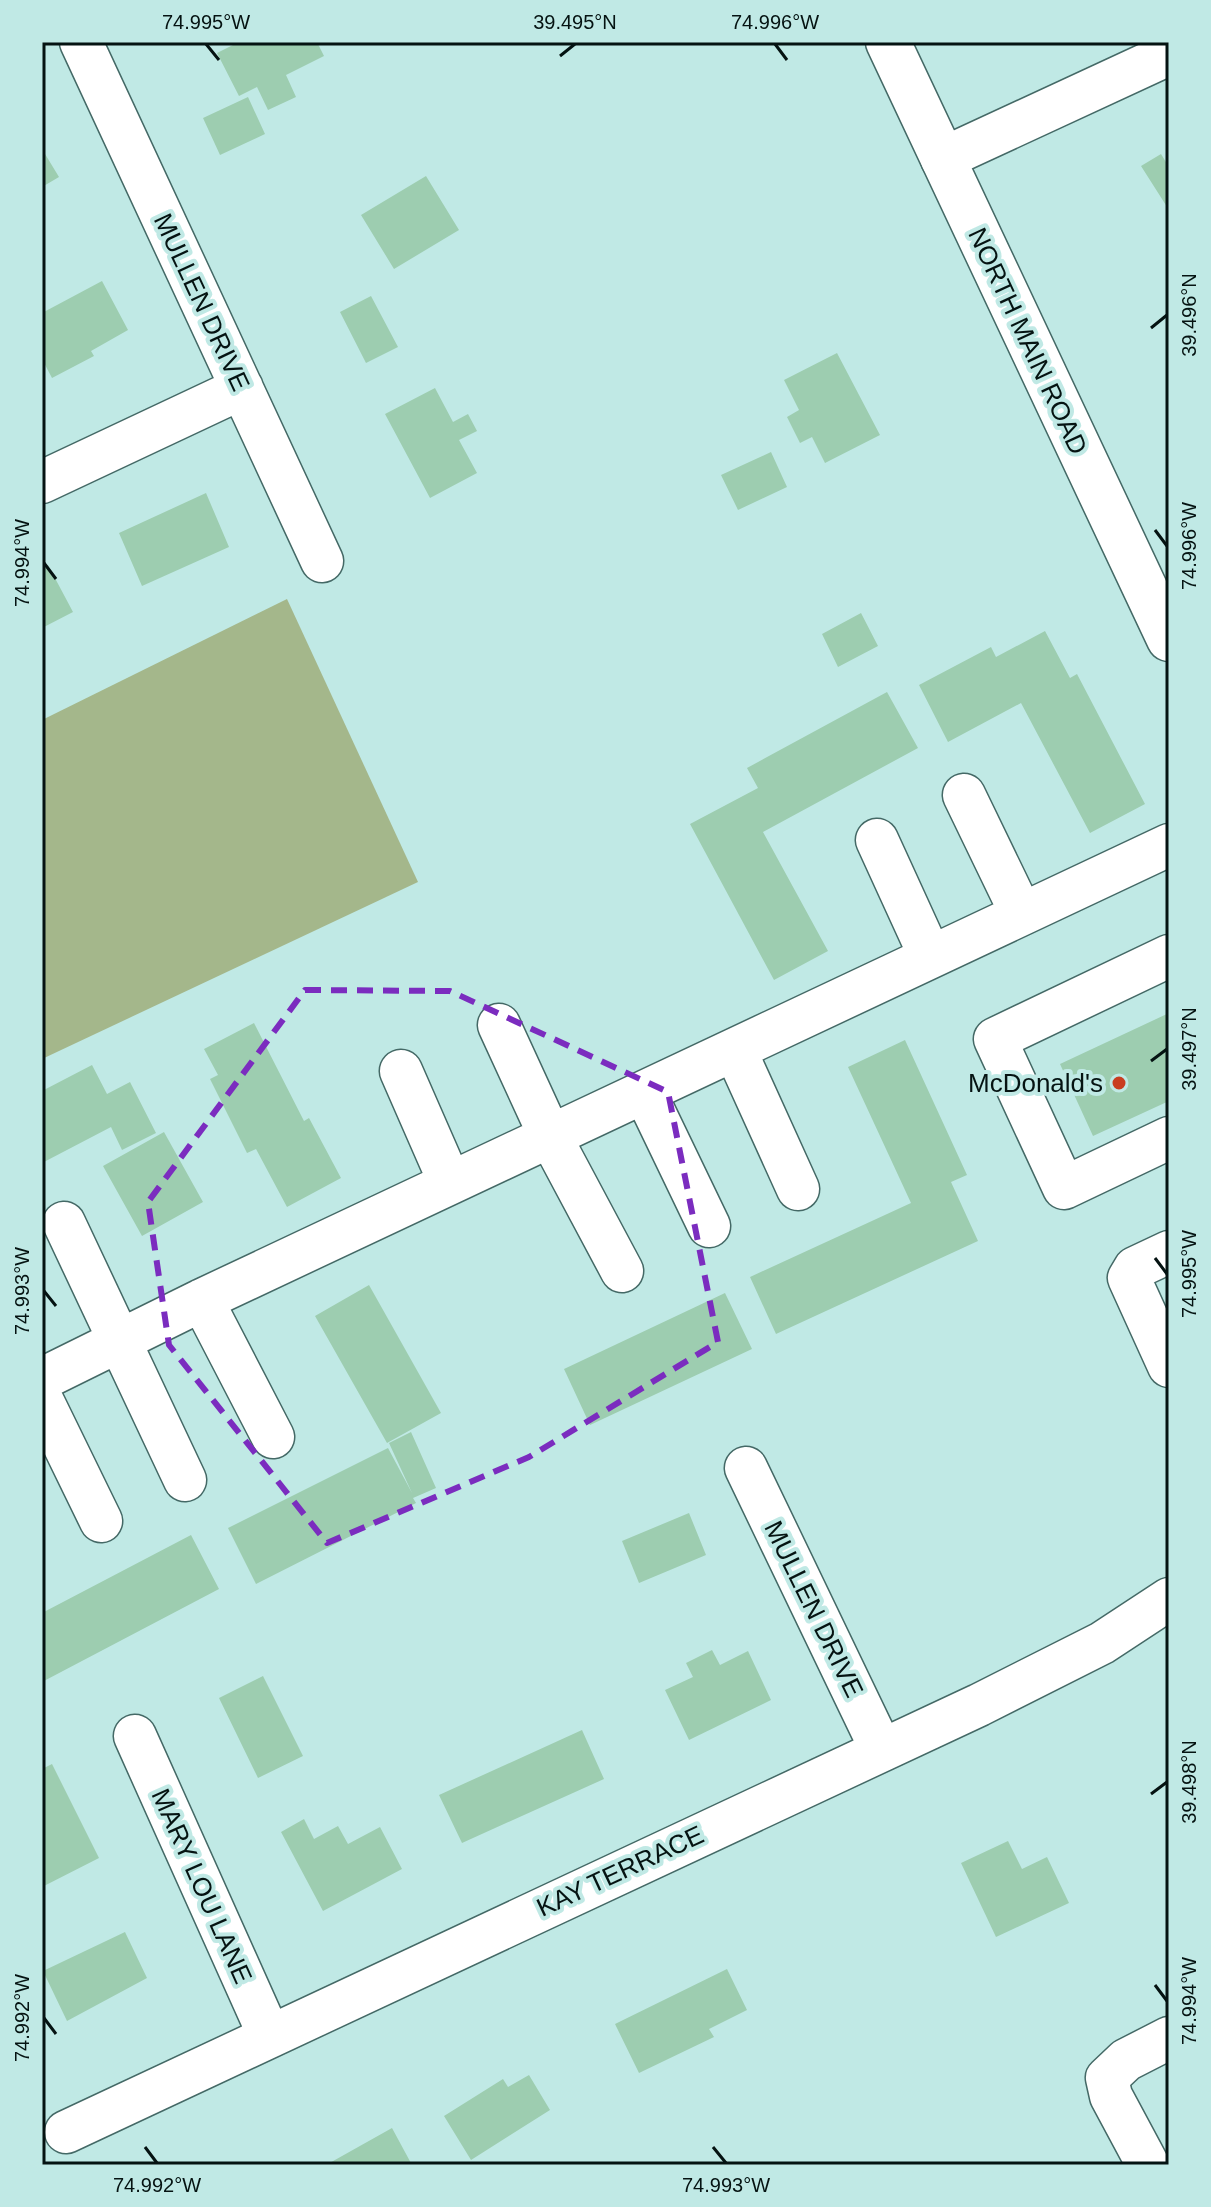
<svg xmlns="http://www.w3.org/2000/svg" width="1211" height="2207" font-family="Helvetica,sans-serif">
	<rect width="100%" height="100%" fill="#c0e9e5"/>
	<path fill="#a4b78b" d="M287 599 418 882 42 1059V720Z"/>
	<path fill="#9dcdb0" d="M239 42H317L324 56 286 75 296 97 268 110 257 87 239 96 217 53Z
		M248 97 265 134 220 155 203 118Z
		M42 149 59 177 42 187Z
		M1161 154 1169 167V210L1141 166Z
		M426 176 459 230 394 269 361 215Z
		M102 281 128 330 91 351 94 356 52 378 42 359V313Z
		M371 296 398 347 366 363 340 312Z
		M837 353 880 435 825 463 812 437 800 443 787 417 799 410 784 380Z
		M435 388 453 422 468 414 477 431 459 440 477 473 430 498 385 414Z
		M771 452 787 487 738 510 721 475Z
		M206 493 229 547 142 586 119 533Z
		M48 565 73 612 42 628V568Z
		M861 613 878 646 838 667 822 634Z
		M1045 631 1070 678 1077 674 1145 804 1090 833 1021 703 948 742 919 685 991 647 996 657Z
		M887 692 918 748 763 832 828 951 774 980 690 824 758 788 747 768Z
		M1169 1013V1101L1093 1136 1060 1064Z
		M254 1023 304 1121 309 1118 341 1178 287 1207 256 1149 247 1153 210 1079 218 1075 204 1049Z
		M905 1040 967 1175 951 1182 978 1241 776 1334 750 1277 911 1203 848 1067Z
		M92 1065 107 1094 130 1082 156 1133 122 1150 111 1127 42 1163V1091Z
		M164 1132 203 1202 142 1236 103 1166Z
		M369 1285 441 1413 387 1443 315 1316Z
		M725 1293 752 1349 590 1425 564 1369Z
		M411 1432 436 1488 413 1498 416 1503 256 1584 228 1528 388 1448 412 1493 389 1443Z
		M689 1513 706 1555 639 1583 622 1541Z
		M191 1535 219 1589 42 1682V1613Z
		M712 1650 720 1665 748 1651 771 1700 689 1740 665 1690 693 1677 686 1663Z
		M263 1676 303 1756 258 1778 219 1698Z
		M582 1730 604 1779 462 1843 439 1795Z
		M52 1764 99 1858 42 1887V1769Z
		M304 1819 314 1839 338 1826 348 1844 380 1827 402 1869 323 1911 281 1832Z
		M1008 1841 1022 1869 1047 1857 1069 1903 996 1937 961 1863Z
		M125 1932 147 1978 67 2021 43 1971Z
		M727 1969 747 2010 709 2029 714 2037 639 2073 615 2024Z
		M529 2075 550 2110 471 2160 444 2116 503 2079 508 2087Z
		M392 2128 412 2165H326Z"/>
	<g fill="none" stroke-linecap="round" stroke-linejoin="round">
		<defs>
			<path id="minor" d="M81 42 322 561
				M942 159 1169 54
				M42 482 242 388
				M964 795 1021 913
				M877 840 930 956
				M1169 956 995 1039 1064 1188 1169 1138
				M499 1025 550 1136 622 1271
				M735 1050 798 1189
				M401 1071 450 1183
				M645 1093 709 1226
				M64 1223 185 1480
				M1169 1252 1135 1268 1129 1278 1169 1366
				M202 1300 273 1437
				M42 1379 202 1300 1169 845
				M42 1400 101 1521
				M746 1468 881 1749
				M135 1736 269 2035
				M66 2132 979 1705 1102 1643 1169 1599
				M1148 2165 1111 2096 1107 2078 1126 2060 1169 2038"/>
			<path id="major" d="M888 42 1169 639"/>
		</defs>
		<use href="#minor" stroke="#446966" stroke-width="45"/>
		<use href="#major" stroke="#446966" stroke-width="47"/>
		<use href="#minor" stroke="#fff" stroke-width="42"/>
		<use href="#major" stroke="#fff" stroke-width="44"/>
	</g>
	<path fill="none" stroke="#7b2cbf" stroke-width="6" stroke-dasharray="16 10" stroke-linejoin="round" d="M305 990 450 991 668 1092 718 1342 529 1457 327 1543 169 1345 148 1202Z"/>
	<path fill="none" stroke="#051312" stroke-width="3" d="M206 44 219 60M775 44 787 60M560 56 575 44M1151 328 1167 315M1155 530 1167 546M44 563 56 579M1151 1061 1167 1049M1155 1258 1167 1274M44 1291 56 1306M1151 1794 1167 1782M1155 1985 1167 2001M44 2018 56 2034M145 2147 157 2163M713 2147 726 2163"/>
	<circle fill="#c93e21" stroke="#c0e9e5" stroke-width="3" cx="1119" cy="1083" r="8"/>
	<g text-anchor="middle" stroke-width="8" stroke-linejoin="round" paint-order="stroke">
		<g font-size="26" fill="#051312" stroke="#c0e9e5">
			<text transform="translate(202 302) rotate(65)" y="9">MULLEN DRIVE</text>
			<text transform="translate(1028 341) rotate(65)" y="9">NORTH MAIN ROAD</text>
			<text transform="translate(814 1609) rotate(64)" y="9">MULLEN DRIVE</text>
			<text transform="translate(620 1871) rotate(-25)" y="9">KAY TERRACE</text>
			<text transform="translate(202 1886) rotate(66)" y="9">MARY LOU LANE</text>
		</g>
		<g font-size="26" fill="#051312" stroke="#c0e9e5" text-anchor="end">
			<text x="1103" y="1092">McDonald's</text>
		</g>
	</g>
	<rect width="1211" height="2207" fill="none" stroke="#c0e9e5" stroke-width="88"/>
	<rect x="44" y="44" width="1123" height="2119" fill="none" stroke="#051312" stroke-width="3"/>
	<g font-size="20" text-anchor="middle" fill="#051312">
		<text x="206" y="29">74.995°W</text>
		<text x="575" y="29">39.495°N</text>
		<text x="775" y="29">74.996°W</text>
		<text transform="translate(1189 315) rotate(-90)" y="7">39.496°N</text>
		<text transform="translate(1189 546) rotate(-90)" y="7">74.996°W</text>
		<text transform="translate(22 563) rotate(-90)" y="7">74.994°W</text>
		<text transform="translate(1189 1049) rotate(-90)" y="7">39.497°N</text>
		<text transform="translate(1189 1274) rotate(-90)" y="7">74.995°W</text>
		<text transform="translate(22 1291) rotate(-90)" y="7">74.993°W</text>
		<text transform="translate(1189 1782) rotate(-90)" y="7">39.498°N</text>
		<text transform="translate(1189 2001) rotate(-90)" y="7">74.994°W</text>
		<text transform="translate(22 2018) rotate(-90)" y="7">74.992°W</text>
		<text x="157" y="2192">74.992°W</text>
		<text x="726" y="2192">74.993°W</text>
	</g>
</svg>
